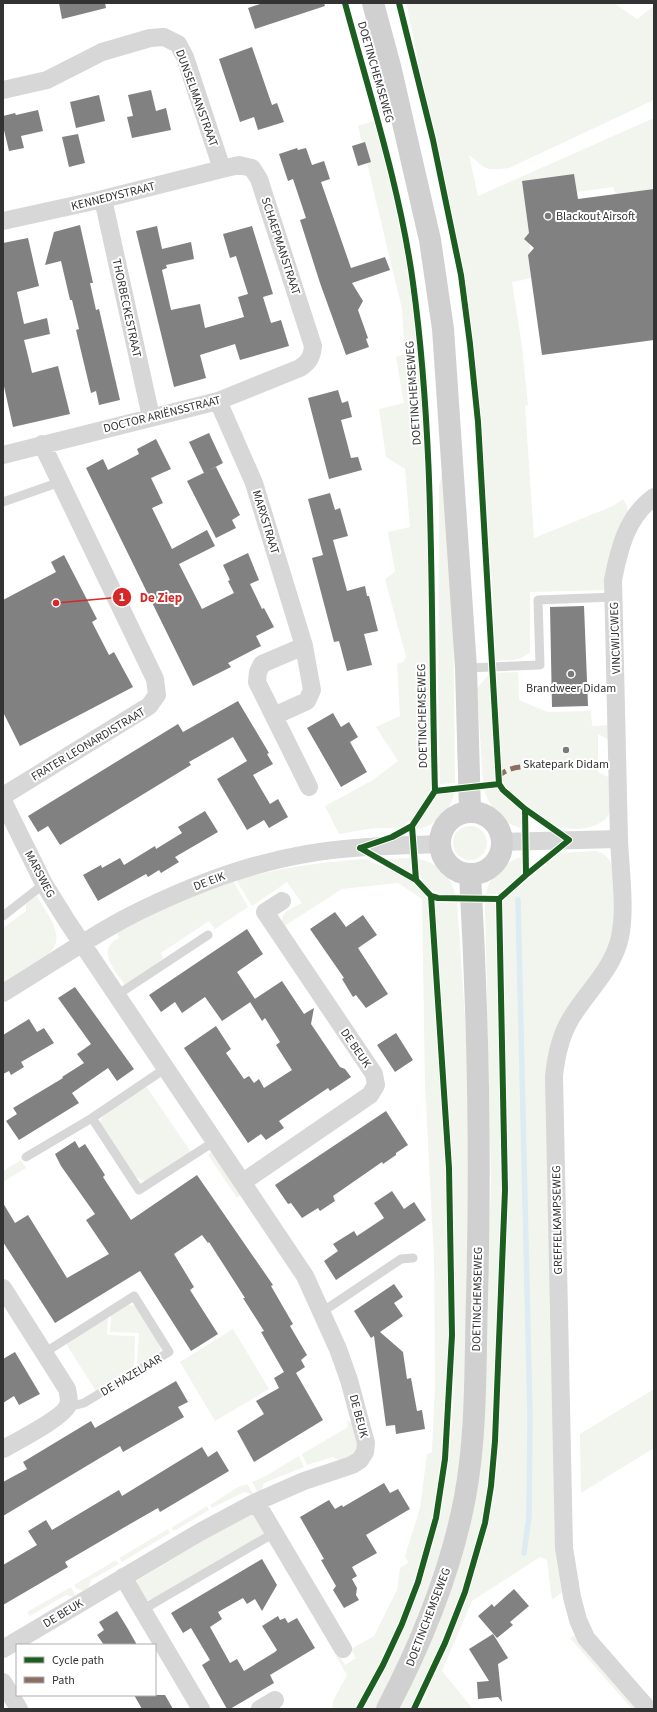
<svg xmlns="http://www.w3.org/2000/svg" width="657" height="1712" font-family="'Source Sans 3',sans-serif">
	<rect width="100%" height="100%" fill="#fff"/>
	<path fill="#f1f5ed" d="M406 3H614L637 19 654 6V100L509 168C485 171 487 170 469 155L478 196 654 118V189L616 194 613 187 577 192 574 174 522 181 529 233 526 237V241L530 244 531 278 512 282 522 347 528 405 525 406 534 538 613 506 623 499 627 506 628 512 607 590 530 592V652C520 662 508 660 495 661L492 583 477 385 468 296Z
		M377 120C386 154 397 189 405 223 417 274 423 328 428 380L431 785C428 800 416 820 401 827 394 829 389 828 383 828 368 828 353 832 339 834L325 806 373 780 398 761 376 727 400 716 397 664 403 662 406 657 385 579 391 575 395 571 388 532 410 527 405 469 386 457 379 409 404 403 396 357 405 354 402 309 358 126Z
		M442 472 453 606 455 783 440 784 438 688 439 489Z
		M518 672 519 700 548 712 591 711 592 726 611 725V741L598 734V772L612 779C612 790 615 806 608 816 599 829 574 831 559 827 544 823 509 795 502 781L496 673Z
		M490 673 495 781 483 782 477 688Z
		M495 788 521 810 522 828C504 825 488 806 484 789Z
		M454 791C454 807 433 828 417 829V824L437 795 440 792Z
		M453 843a17 17 0 1 1 34 0a17 17 0 1 1-34 0Z
		M596 851 604 854 610 861 614 872 613 932 606 954 561 1024 557 1555 562 1592 552 1600 547 1560 540 1557 472 1601 442 1671 473 1709H419L438 1668 467 1596 492 1503 498 1452 508 1196 503 902 507 897 559 853Z
		M521 857V874L498 894H486C488 877 505 862 521 857Z
		M410 858 411 874 389 862 388 860 389 859Z
		M366 859C389 870 419 879 429 904L446 1164 449 1373 443 1457 433 1521 427 1542 400 1620 384 1657 358 1706 356 1709H332L333 1701 347 1675 336 1656 339 1655 345 1665 356 1658 351 1649 374 1636 397 1590 400 1568 408 1563 405 1556 420 1508 427 1454 432 1452 435 1385 434 1258 425 1086 422 899 398 883 342 889 283 927C278 912 291 909 302 903L287 882 252 906 236 880C279 868 321 862 366 859Z
		M417 859C436 860 452 878 456 896 431 895 418 884 417 859Z
		M233 881 248 907 215 929 209 921 161 953 163 957 162 960 125 985C115 970 95 950 119 938L117 933 184 899Z
		M37 896C46 913 68 937 49 953L51 956 3 985V928L26 911V904Z
		M435 903H457L465 1018 470 1128 467 1361 460 1461 453 1506 442 1553 416 1626 376 1709H363L390 1657 408 1615 428 1562 440 1515 449 1458 453 1403 455 1320 453 1188Z
		M485 903H496C497 1007 502 1112 501 1216 500 1256 498 1296 496 1336 494 1398 495 1463 481 1524 466 1589 440 1650 411 1709H398L437 1625 486 1338 491 1181Z
		M146 1086 191 1152 149 1180 144 1181 135 1177 101 1126 100 1121 105 1114Z
		M213 1151 242 1194 237 1198 208 1155Z
		M21 1160 26 1168 3 1182V1171Z
		M128 1305 135 1306 161 1346 159 1353 137 1366 139 1333 110 1332 111 1315Z
		M108 1317 107 1335 135 1336 134 1369 96 1391 66 1344Z
		M233 1329 269 1389 215 1421 180 1362Z
		M654 1389V1448L581 1493 580 1434Z
		M347 1420 353 1424 358 1445 354 1455 341 1461 333 1457 307 1465 302 1454 348 1427Z
		M299 1456 304 1467 264 1483 261 1492 258 1493 252 1482 264 1477Z
		M247 1484 254 1495 244 1492 212 1508 210 1505 238 1487Z
		M207 1506 209 1510 174 1531 171 1528Z
		M254 1513 266 1533 156 1598 144 1601 133 1583 216 1533Z
		M168 1529 170 1533 122 1562 119 1558Z
		M116 1560 119 1564 91 1580 88 1589 85 1591 77 1589 74 1585Z
		M71 1587 76 1597 66 1595 30 1616 27 1612Z
		M575 1635 639 1709H632L570 1638Z"/>
	<g fill="none" stroke-linecap="round" stroke-linejoin="round">
		<path stroke="#ddebf3" stroke-width="5.5" d="M518 900 530 1416 529 1516 524 1553"/>
	</g>
	<path fill="#818181" d="M59 3H105L106 8 62 19Z
		M263 3H324L325 6 255 29 248 8Z
		M252 47 272 105 277 103 284 122 258 130 254 117 240 122 219 59Z
		M151 90 156 111 166 108 171 130 132 138 127 117 133 116 128 95Z
		M99 95 105 121 76 128 70 102Z
		M38 110 43 131 21 136 24 148 9 151 3 126V116L15 113 16 115Z
		M78 134 85 163 69 167 62 137Z
		M365 142 371 162 358 166 352 146Z
		M297 148 298 150 306 148 312 165 324 161 330 179 321 182 351 268 385 257 390 270 352 283 363 301 358 310 368 338 366 339 369 347 346 355 320 283 300 220 306 218 293 179 288 181 279 154Z
		M574 174 578 199 654 189V340L542 355 528 255 534 248 524 239 529 233 522 181Z
		M80 225 93 283H90L96 310 99 309 120 400 99 405 96 391 91 393 76 330 79 329 72 300H70L61 261 45 265 54 232Z
		M157 226 162 249 191 242 194 259 166 265 167 268 162 270 171 310 200 304 205 328 244 317 238 297 248 294 236 256 230 258 223 234 252 226 273 294 263 297 271 323 281 320 289 346 240 360 235 344 200 355 206 378 174 387 136 231Z
		M28 238 39 286 17 292 24 324 47 318 50 334 24 340 28 356 32 373 58 366 70 414 13 427 3 382V243Z
		M338 390 342 403 348 401 352 417 341 420 351 458 358 457 362 470 329 479 308 398Z
		M209 433 223 463 204 473 189 442Z
		M156 439 171 469 151 478 163 503 152 508 172 549 207 530 215 546 179 564 202 609 234 593 228 581 230 580 223 565 248 553 259 580 250 584 262 609 264 608 274 627 256 636 261 646 228 663 231 667 193 686 86 468 103 459 108 470 139 454 137 449Z
		M216 467 240 515 232 520 236 528 216 538 187 481Z
		M330 493 335 510 340 508 348 536 333 540 347 591 365 586 367 596H369L378 631 364 634 372 665 347 671 339 641 334 642 312 558 323 555 308 499Z
		M64 555 97 619 92 622 109 655 114 652 133 687 20 746 3 712V600L56 572 51 562Z
		M584 606 588 706 552 707 550 607Z
		M238 701 269 753 267 754 273 764 253 775 270 804 278 799 288 817 269 828 264 820 247 830 217 779 247 761 233 737 189 762 191 765 60 845 48 826 38 832 28 816 178 724 183 732Z
		M333 713 341 727 349 722 358 737 350 742 367 772 341 787 307 728Z
		M205 811 218 832 175 857 179 862 161 873 159 870 148 877 146 874 98 901 83 875 101 865 102 868 120 858 124 865 155 846 156 849 182 833 178 827Z
		M335 912 346 927 363 915 377 935 358 948 388 994 366 1008 356 995 353 997 342 979 344 978 310 929Z
		M247 929 263 954 237 972 255 999 222 1021 205 997 182 1013 175 1002 161 1012 149 995Z
		M282 981 304 1014 314 1008 311 1024 340 1067 345 1069 351 1077 330 1091 328 1088 279 1121 284 1128 266 1140 261 1134 248 1143 184 1048 216 1026 231 1049 226 1053 244 1079 249 1076 254 1083 259 1079 264 1088 292 1070 276 1045 280 1042 265 1018 262 1021 250 1002Z
		M75 987 134 1069 117 1081 108 1068 72 1093 79 1103 19 1140 6 1121 17 1114 13 1108 63 1078 62 1077 84 1063 77 1054 91 1044 58 998Z
		M29 1019 37 1032 44 1028 54 1043 21 1062 24 1067 11 1075 9 1071 3 1074V1035Z
		M396 1033 413 1060 395 1072 377 1045Z
		M386 1111 408 1145 396 1153V1155L383 1164 382 1162 333 1196 335 1201 320 1211 318 1208 302 1218 291 1203 288 1204 275 1185Z
		M75 1141 79 1148 85 1144 105 1175 103 1177 131 1220 197 1175 273 1285 271 1286 293 1324 290 1326 307 1355 301 1360 305 1367 296 1373 323 1420 254 1462 237 1431 264 1414 256 1401 279 1388 274 1378 284 1372 261 1332 264 1331 243 1298H245L209 1242 208 1243 202 1235 174 1254 194 1287 190 1290 218 1334 191 1351 140 1271 55 1323 3 1242V1203L15 1223 28 1215 67 1278 109 1254 86 1220 95 1214 61 1166 55 1154Z
		M392 1191 404 1209 414 1202 426 1220 336 1280 324 1261 338 1251 333 1244 354 1231 357 1236 384 1218 374 1203Z
		M394 1284 403 1297 394 1303 403 1316 380 1332 403 1352 407 1379 411 1378 417 1411 422 1410 425 1429 396 1434 395 1425 386 1426 374 1336 371 1338 354 1311Z
		M15 1352 40 1394 19 1405 14 1396 3 1403V1359Z
		M176 1381 188 1402 178 1407 184 1417 123 1452 120 1446 3 1516V1482L27 1469 23 1462 91 1421 95 1428Z
		M202 1447 208 1457 217 1451 229 1471 160 1512 158 1508 130 1524 65 1562 68 1567 3 1605V1565L37 1545 28 1531 46 1520 52 1530 119 1490 122 1496Z
		M384 1483 390 1493 398 1489 410 1509 366 1535 377 1553 352 1567 357 1576 352 1579 357 1588 356 1595 359 1600 344 1608 333 1590 336 1586 321 1560 324 1559 300 1517 329 1500 335 1509 342 1505 343 1507Z
		M262 1559 277 1585 262 1611 255 1599 247 1604 243 1598 218 1612 222 1619 210 1627 230 1663 237 1659 244 1671 275 1652 277 1650 262 1626 278 1616 280 1620 285 1618 288 1623 297 1618 315 1648 270 1675 274 1683 230 1709H227L202 1665 210 1660 191 1628 183 1633 171 1613Z
		M514 1589 529 1606 510 1622 513 1625 497 1638 478 1616 492 1604 494 1607Z
		M117 1611 128 1629 137 1645H104L97 1635 104 1630 99 1622Z
		M493 1634 508 1658 498 1664 502 1702 498 1697 478 1699 477 1682 489 1681 469 1649Z
		M134 1695H165L173 1709H142Z"/>
	<g fill="none" stroke-linecap="round" stroke-linejoin="round">
		<path stroke="#d7d7d7" stroke-width="9" d="M3 502 60 482
			M466 668 540 665 538 600 614 597
			M3 916 44 884
			M117 995 208 935
			M92 1118 139 1190 215 1141
			M26 1157 92 1118 166 1068
			M322 1312 401 1259 413 1258
			M44 1353 134 1296 169 1352 84 1403 76 1405 69 1404
			M142 1610 274 1533"/>
		<path stroke="#d7d7d7" stroke-width="18" d="M3 90 47 80 102 52 150 38 164 37 178 44 185 57 222 169
			M103 199 151 417
			M3 221 103 199 222 169 239 165 252 168 259 179 313 346C312 357 309 362 300 368L218 401 3 455
			M218 401 254 483 304 646 262 664 258 672 257 682 309 787
			M274 716 307 701 312 690 304 646
			M3 796 149 706 157 695 155 679 42 444
			M3 801 44 884 67 921 305 1276 338 1349 349 1380 366 1443 365 1452 360 1460 352 1465 304 1481 256 1502 200 1532 3 1649
			M619 839 613 580C619 549 627 516 654 497
			M502 842 619 839C620 867 626 910 620 937 613 970 586 992 570 1020 560 1037 556 1057 554 1076L564 1548 572 1597 578 1620 586 1638 648 1709
			M3 993C43 969 83 941 124 919 182 889 242 865 306 854 350 846 395 846 439 844
			M243 1182 370 1095 376 1085 374 1074 265 912 282 901
			M3 1288 67 1389C68 1394 70 1400 68 1405 64 1417 16 1442 3 1449
			M256 1502 343 1649
			M123 1577 201 1709
			M3 1682 19 1709
			M260 1709 275 1700"/>
		<path stroke="#d0d0d0" stroke-width="22" d="M373 3 390 66 430 240 443 329 466 668 470 811
			M440 843a31 31 0 1 1 62 0a31 31 0 1 1-62 0Z
			M387 1709C422 1642 451 1572 465 1497 477 1433 475 1363 477 1297 481 1156 478 1015 470 874"/>
		<path stroke="#8d6e63" stroke-width="5" stroke-dasharray="10 5" stroke-linecap="butt" d="M498 777C507 766 526 766 540 767"/>
		<defs>
			<path id="cycleway" d="M345 3C370 96 400 188 413 283 436 451 430 621 435 791
				M399 3 433 140 461 275 470 344 478 422 499 784
				M499 784 503 790 525 809 526 875 499 899 438 898 431 896 416 880 412 826 435 791Z
				M525 809 569 840 526 875
				M360 848 416 880
				M360 848 392 837 412 826
				M359 1709 383 1665 402 1624 418 1582 436 1518 445 1459 452 1335 449 1168 431 896
				M414 1709 445 1643 465 1592 485 1523 491 1486 495 1441 505 1190 499 899"/>
		</defs>
		<use href="#cycleway" stroke="#fff" stroke-width="8"/>
		<use href="#cycleway" stroke="#1b5e20" stroke-width="6"/>
	</g>
	<g fill="#7a7a7a" stroke="#fff" stroke-width="1.5">
		<circle cx="548" cy="216" r="4"/>
		<circle cx="571" cy="674" r="4"/>
		<circle cx="566" cy="750" r="4"/>
	</g>
	<g text-anchor="middle" stroke-width="4" stroke-linejoin="round" paint-order="stroke">
		<g font-size="12" fill="#333" stroke="#fff">
			<text transform="translate(376 72) rotate(74)" y="4">DOETINCHEMSEWEG</text>
			<text transform="translate(197 98) rotate(70)" y="4">DUNSELMANSTRAAT</text>
			<text transform="translate(113 196) rotate(-14)" y="4">KENNEDYSTRAAT</text>
			<text transform="translate(281 246) rotate(72)" y="4">SCHAEPMANSTRAAT</text>
			<text transform="translate(127 308) rotate(78)" y="4">THORBECKESTRAAT</text>
			<text transform="translate(413 393) rotate(-94)" y="4">DOETINCHEMSEWEG</text>
			<text transform="translate(162 414) rotate(-14)" y="4">DOCTOR ARIËNSSTRAAT</text>
			<text transform="translate(266 522) rotate(73)" y="4">MARXSTRAAT</text>
			<text transform="translate(615 638) rotate(-92)" y="4">VINCWIJCWEG</text>
			<text transform="translate(422 716) rotate(-91)" y="4">DOETINCHEMSEWEG</text>
			<text transform="translate(88 744) rotate(-31)" y="4">FRATER LEONARDISTRAAT</text>
			<text transform="translate(40 874) rotate(62)" y="4">MARSWEG</text>
			<text transform="translate(209 881) rotate(-21)" y="4">DE EIK</text>
			<text transform="translate(356 1048) rotate(56)" y="4">DE BEUK</text>
			<text transform="translate(557 1220) rotate(-91)" y="4">GREFFELKAMPSEWEG</text>
			<text transform="translate(477 1299) rotate(-89)" y="4">DOETINCHEMSEWEG</text>
			<text transform="translate(131 1375) rotate(-31)" y="4">DE HAZELAAR</text>
			<text transform="translate(359 1416) rotate(75)" y="4">DE BEUK</text>
			<text transform="translate(63 1613) rotate(-31)" y="4">DE BEUK</text>
			<text transform="translate(428 1617) rotate(-69)" y="4">DOETINCHEMSEWEG</text>
		</g>
		<g font-size="12" fill="#333" stroke="#fff">
			<text x="556" y="220" text-anchor="start">Blackout Airsoft</text>
			<text x="571" y="692">Brandweer Didam</text>
			<text x="566" y="768">Skatepark Didam</text>
		</g>
	</g>
	<path fill="none" stroke="#d62828" stroke-width="1.5" d="M56 603L122 597"/>
	<g fill="#d62828" stroke="#fff" stroke-width="1.5">
		<circle cx="56" cy="603" r="4"/>
		<circle cx="122" cy="597" r="10"/>
	</g>
	<g font-size="12" text-anchor="middle" font-weight="bold" fill="#fff">
		<text x="122" y="601">1</text>
	</g>
	<g font-size="13" text-anchor="middle" font-weight="bold" fill="#d62828" stroke="#fff" stroke-width="4" stroke-linejoin="round" paint-order="stroke">
		<text x="161" y="602">De Ziep</text>
	</g>
	<rect width="657" height="1712" fill="none" stroke="#333333" stroke-width="8"/>
	<rect x="16" y="1644" width="140" height="52" fill="#ffffff" stroke="#adadad"/>
	<rect x="24" y="1657" width="20" height="6" fill="#1b5e20" stroke="#adadad"/>
	<text x="52" y="1664" font-size="12" fill="#333333">Cycle path</text>
	<rect x="24" y="1677" width="20" height="6" fill="#8d6e63" stroke="#adadad"/>
	<text x="52" y="1684" font-size="12" fill="#333333">Path</text>
</svg>
